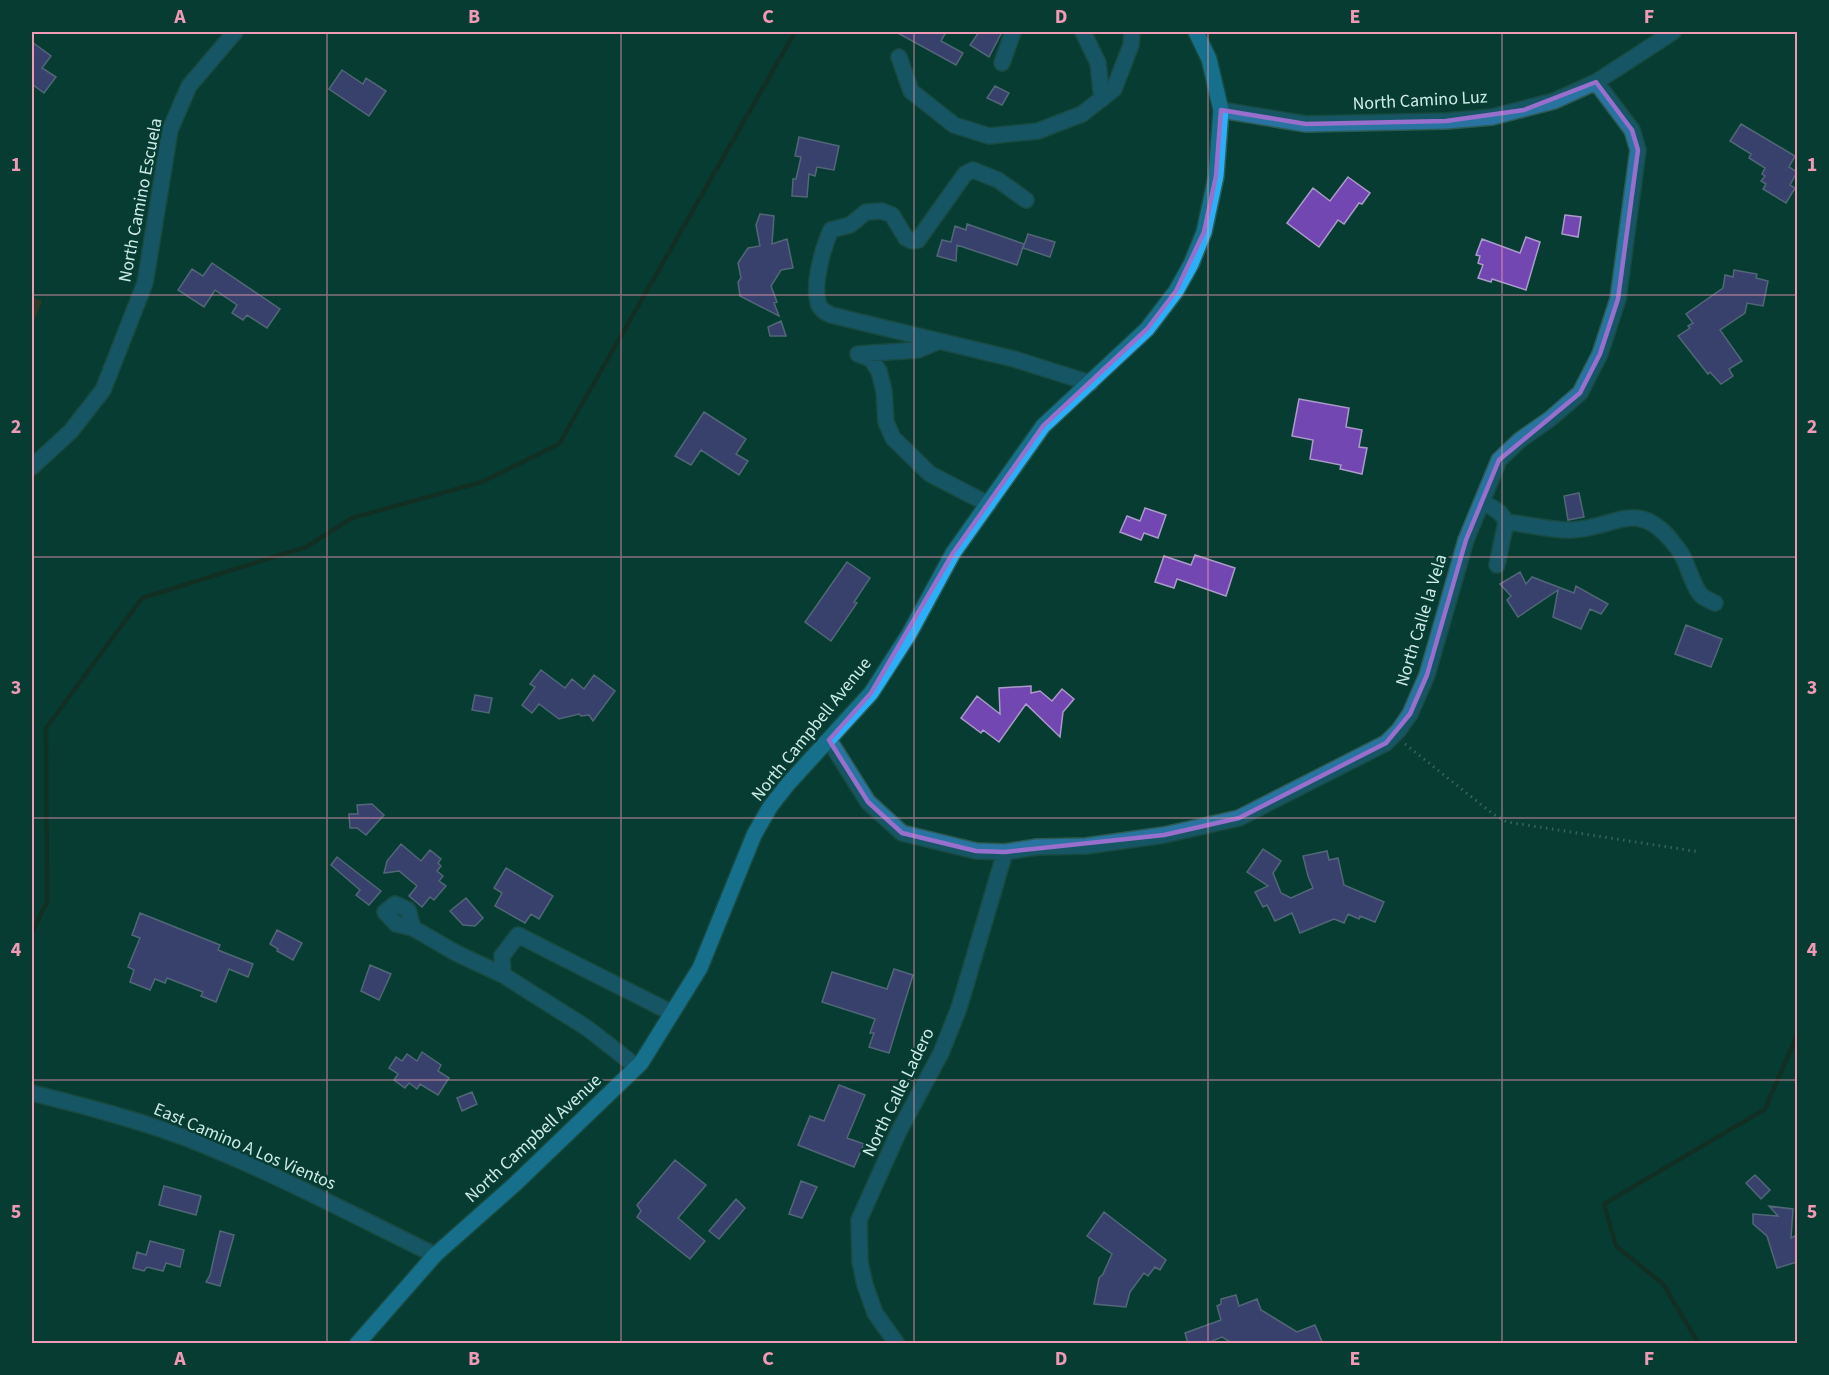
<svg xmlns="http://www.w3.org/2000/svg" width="1829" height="1375" font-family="'Source Sans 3',sans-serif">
	<rect width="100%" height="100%" fill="#073c33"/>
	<path fill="#5f3917" d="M32 297 42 301 32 326Z"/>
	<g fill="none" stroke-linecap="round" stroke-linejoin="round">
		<path stroke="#1e2210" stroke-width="4.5" d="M32 932 47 902 46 728 142 598 306 547 352 518 482 482 559 444 795 32
			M1695 1344 1697 1341 1663 1284 1616 1246 1604 1204 1765 1109 1798 1033"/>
	</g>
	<path fill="#7347b2" stroke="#aa9bc9" stroke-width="1.5" d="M896 32H946L941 41 963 53 956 65Z
		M979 32H1002L989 57 970 45Z
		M32 42 51 56 42 68 56 77 44 93 32 84Z
		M342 70 363 84 366 78 386 91 369 116 329 89Z
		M995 86 1009 93 1002 105 987 98Z
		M1741 124 1795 156 1789 167 1797 172 1790 185 1795 188 1786 203 1763 189 1766 184 1761 181 1765 176 1762 174 1765 168 1749 158 1751 154 1730 141Z
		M799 137 839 146 834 170 817 167 815 176 809 174 807 197 792 196 793 179H796L801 157 795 156Z
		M1348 177 1370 193 1362 204 1359 203 1344 224 1338 220 1319 247 1287 223 1313 188 1330 201Z
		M760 214 774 216 772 244 787 239 793 268 781 270 771 286 777 302 774 303 779 316 740 296 738 282 741 278 738 263 748 248 760 246 756 225Z
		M1565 215 1581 217 1578 237 1562 234Z
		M967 224 1024 244 1017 265 957 245 956 261 937 256 942 240 951 242 955 226 966 230Z
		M1028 234 1055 242 1050 257 1023 248Z
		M1526 237 1540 242 1526 290 1492 279 1491 282 1478 278 1483 265 1478 263 1480 256 1476 255 1482 239 1520 253Z
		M212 263 280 309 267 328 247 315 243 320 232 313 237 305 215 290 204 307 178 290 192 269 203 276Z
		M1734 270 1757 274 1756 278 1768 281 1763 306 1747 303 1745 313 1720 330 1742 361 1729 369 1733 376 1721 384 1710 372 1708 374 1678 336 1690 328 1688 326 1693 323 1686 314 1723 288 1725 275 1733 277Z
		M781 321 786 336H770L768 327Z
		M1299 399 1349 408 1346 427 1362 430 1359 447 1367 448 1362 474 1340 469 1341 465 1310 459 1313 440 1292 436Z
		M704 412 746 439 736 454 748 461 739 475 701 450 691 465 675 456Z
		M1579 493 1584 517 1568 520 1564 496Z
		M1145 508 1166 515 1158 538 1144 533 1141 540 1120 532 1127 516 1140 521Z
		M1195 555 1235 568 1226 596 1177 579 1174 588 1155 582 1164 556 1191 565Z
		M847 562 870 578 854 602 857 603 831 641 805 622Z
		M1520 572 1526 584 1532 577 1574 593 1576 586 1608 604 1601 614 1590 609 1581 629 1553 617 1558 590 1518 617 1507 600 1511 596 1500 584Z
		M1686 625 1722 639 1711 667 1675 654Z
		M541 670 565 688 572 679 584 689 594 675 615 691 593 721 589 715 581 716 579 714 559 719 539 704 532 713 522 705 535 687 530 684Z
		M1031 686V693L1040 691 1052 701 1062 689 1074 699 1063 712 1060 737 1026 704 999 742 983 730 981 733 961 718 977 696 1000 714 999 688Z
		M475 695 492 698 489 713 472 710Z
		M372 804 384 815 366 835 357 828H350L349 814H358L357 805Z
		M401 844 421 861 430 850 441 859 438 863 441 866 437 871 443 876 439 881 446 886 434 900 430 897 422 907 409 896 417 886 399 871 384 873 387 861Z
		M1263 849 1281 861 1273 873 1281 893 1291 898 1313 888 1308 876 1303 856 1327 851 1329 860 1338 858 1344 885 1384 902 1375 922 1360 916 1359 919 1348 914 1344 923 1334 919 1300 933 1292 913 1275 921 1267 905 1263 907 1255 892 1268 886 1247 872Z
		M337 857 381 891 369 905 356 895 360 890 331 865Z
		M506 868 553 896 539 919 531 914 525 923 495 906 502 893 494 888Z
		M466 898 483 918 475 926 463 925 450 911Z
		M140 913 220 945 218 950 253 964 248 977 229 969 216 1002 201 996 203 992 167 978 165 983 155 979 150 990 130 982 134 970 128 967 140 938 132 935Z
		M277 930 302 943 293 960 277 951 278 949 270 944Z
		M370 965 391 974 379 1000 361 991Z
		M894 969 913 975 889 1053 869 1047 874 1033H870L875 1019 822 1002 832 972 887 989Z
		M422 1052 441 1065 438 1071 449 1078 438 1095 420 1084 417 1089 409 1083 405 1088 394 1080 398 1074 389 1068 396 1057 402 1061 407 1054 417 1061Z
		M839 1085 865 1095 847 1138 864 1144 854 1167 798 1145 810 1116 824 1121Z
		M472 1092 477 1104 462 1111 457 1098Z
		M675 1160 706 1185 678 1218 705 1241 690 1259 637 1217 641 1211 637 1205Z
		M1755 1175 1770 1190 1761 1199 1746 1183Z
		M801 1181 817 1187 802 1218 789 1214Z
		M164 1186 201 1196 196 1215 159 1205Z
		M736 1199 745 1208 719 1239 709 1231Z
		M1769 1206 1793 1209 1791 1238 1797 1235V1262L1777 1268 1767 1236 1753 1224V1214L1778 1216Z
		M1104 1212 1166 1260 1160 1270 1155 1267 1148 1276 1144 1273 1130 1292 1126 1307 1094 1304 1099 1278 1103 1274 1112 1254 1087 1236Z
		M220 1231 234 1235 220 1286 206 1282 210 1275Z
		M150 1241 184 1250 180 1267 166 1263 163 1271 147 1267 144 1271 133 1268 137 1252 146 1255Z
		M1236 1295 1239 1306 1257 1299 1261 1310 1297 1332 1315 1325 1323 1344H1234L1222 1337 1205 1344H1188L1185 1333 1221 1320 1217 1306 1221 1304V1299Z"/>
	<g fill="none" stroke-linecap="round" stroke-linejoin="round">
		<defs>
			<path id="minor" d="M1083 32 1098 63 1102 99
				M899 57 911 91 954 125 989 136 1038 131 1082 114 1114 89 1131 45 1132 32
				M1002 63 1013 32
				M1221 110 1306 124 1446 121 1492 117 1554 101 1596 82 1673 32
				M939 341 831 315C825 312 819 309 818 302 813 283 823 247 831 230L850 225 866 212 882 211 892 215 906 238 912 241 918 240 965 174 973 170 998 180 1026 200
				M858 354 918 350 939 341 1014 359 1090 383
				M858 354 871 359 879 371 884 391 886 422 893 438 930 474 988 504
				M32 467 71 431 103 390 145 283 170 130 189 86 235 32
				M1482 502C1491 507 1502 511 1506 522L1497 565
				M1506 522C1527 524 1548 530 1570 530 1613 530 1635 497 1671 540 1675 545 1679 550 1682 555 1688 566 1694 589 1702 596 1706 599 1711 601 1715 603
				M829 740 868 802 902 833 976 851 1005 852 1037 847 1086 846 1164 835 1239 818 1386 743 1399 730 1410 714 1427 675 1466 540 1499 460 1520 440 1550 419 1580 393 1600 354 1618 299 1638 150 1632 130 1596 82
				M413 928 408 910 395 904 385 912 396 924 413 928 456 953 503 975 587 1028 637 1067
				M503 975 502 956 518 935 672 1013
				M32 1093C84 1106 135 1119 186 1138 271 1171 353 1215 435 1255
				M897 1344 875 1313 865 1285 860 1262 859 1220 899 1131 941 1053 959 1008 1005 852"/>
			<path id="major" d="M357 1344 435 1255 515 1184 641 1063 700 968 754 835 770 807 788 784 871 693 909 634 953 553 1043 426 1147 329 1176 291 1191 264 1204 232 1216 176 1221 110 1209 59 1196 32"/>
		</defs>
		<use href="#minor" stroke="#2b5c53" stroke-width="18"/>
		<use href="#major" stroke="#2b5c53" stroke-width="18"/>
		<path stroke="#6b958d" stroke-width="3" stroke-dasharray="1.5 4.5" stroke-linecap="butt" d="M1405 744 1493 814 1507 822 1700 852"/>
		<use href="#minor" stroke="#2973a0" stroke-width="15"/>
		<use href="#major" stroke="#29b0f9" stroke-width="15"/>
	</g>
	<path d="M0 0H1829V1375H0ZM1596 82 1632 130 1638 150 1618 299 1600 354 1580 393 1499 460 1466 540 1427 675 1410 714 1386 743 1239 818 1164 835 1005 852 976 851 902 833 868 802 829 740 871 693 953 553 1043 426 1147 329 1176 291 1204 232 1216 176 1221 110 1306 124 1446 121 1524 110Z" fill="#073c33" fill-opacity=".55" fill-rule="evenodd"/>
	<path fill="none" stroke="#986fcc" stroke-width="4.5" stroke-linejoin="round" d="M1596 82 1632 130 1638 150 1618 299 1600 354 1580 393 1499 460 1466 540 1427 675 1410 714 1386 743 1239 818 1164 835 1005 852 976 851 902 833 868 802 829 740 871 693 953 553 1043 426 1147 329 1176 291 1204 232 1216 176 1221 110 1306 124 1446 121 1524 110Z"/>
	<path fill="none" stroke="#f09ab5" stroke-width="1.5" stroke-opacity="0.55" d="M327 32V1344M621 32V1344M914 32V1344M1208 32V1344M1502 32V1344M32 295H1798M32 557H1798M32 818H1798M32 1080H1798"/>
	<g text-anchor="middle" stroke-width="5" stroke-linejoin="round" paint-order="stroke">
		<g font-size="18" fill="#cdece5" stroke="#073c33">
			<text transform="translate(1420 100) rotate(-3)" y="6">North Camino Luz</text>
			<text transform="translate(140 200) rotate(-79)" y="6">North Camino Escuela</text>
			<text transform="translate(1421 620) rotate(-73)" y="6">North Calle la Vela</text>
			<text transform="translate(811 729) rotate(-51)" y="6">North Campbell Avenue</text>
			<text transform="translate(898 1092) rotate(-64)" y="6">North Calle Ladero</text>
			<text transform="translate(533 1138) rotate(-43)" y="6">North Campbell Avenue</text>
			<text transform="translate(245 1146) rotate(23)" y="6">East Camino A Los Vientos</text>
		</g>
	</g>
	<rect width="1829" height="1375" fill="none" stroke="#073c33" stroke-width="66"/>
	<rect x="33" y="33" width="1763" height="1309" fill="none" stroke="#f09ab5" stroke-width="2"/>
	<g font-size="20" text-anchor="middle" font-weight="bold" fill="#f09ab5">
		<text x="180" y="23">A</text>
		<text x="474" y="23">B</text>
		<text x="768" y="23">C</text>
		<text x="1061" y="23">D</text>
		<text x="1355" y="23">E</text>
		<text x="1649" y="23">F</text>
		<text x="16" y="171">1</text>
		<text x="1812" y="171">1</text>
		<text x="16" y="433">2</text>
		<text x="1812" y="433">2</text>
		<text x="16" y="694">3</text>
		<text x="1812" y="694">3</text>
		<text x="16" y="956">4</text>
		<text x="1812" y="956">4</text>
		<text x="16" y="1218">5</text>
		<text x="1812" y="1218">5</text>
		<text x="180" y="1365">A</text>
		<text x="474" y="1365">B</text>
		<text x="768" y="1365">C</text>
		<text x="1061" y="1365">D</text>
		<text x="1355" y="1365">E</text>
		<text x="1649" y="1365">F</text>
	</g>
</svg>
